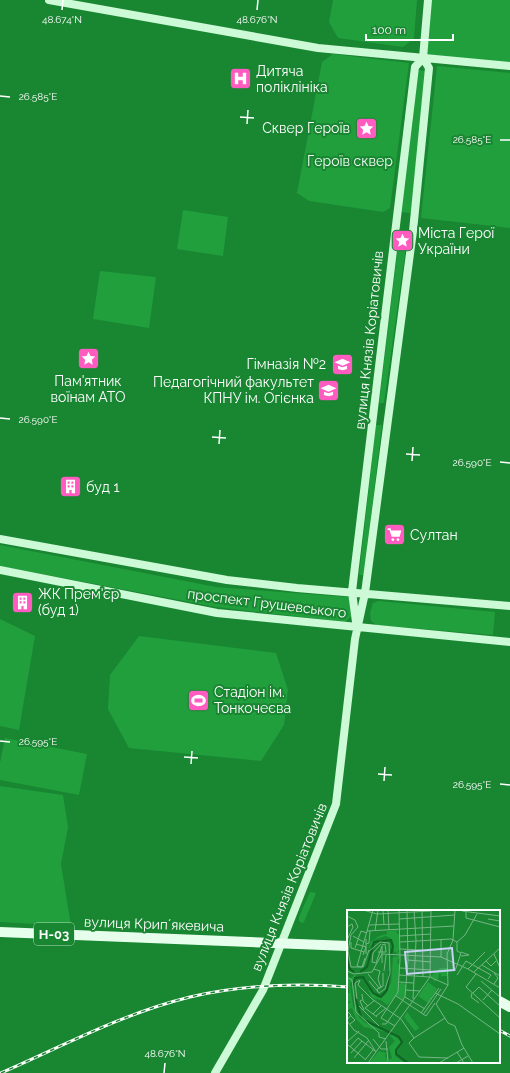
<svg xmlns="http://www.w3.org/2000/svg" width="510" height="1073" font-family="Raleway,sans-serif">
	<rect width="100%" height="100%" fill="#198632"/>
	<path fill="#219f3d" d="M333 0H417L414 38 403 47 338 38 329 22Z
		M428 0H510V66L423 58Z
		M333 54 409 63 390 208 383 212 309 201 297 193 322 62Z
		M437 66 510 73V228L421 218Z
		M418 70 425 71 411 213 400 212Z
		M183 210 228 217 223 256 177 249Z
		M398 246 406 247 384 403H379Z
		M100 271 156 277 149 328 93 319Z
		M376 425H382L364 575H359Z
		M0 545 216 587 348 597C356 607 355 615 345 622L216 607 0 566Z
		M379 601 495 612 493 635 376 625 371 621 370 613 373 603Z
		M0 619 35 636 19 730 0 726Z
		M139 636 276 653 288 690 284 725 261 761 129 748 108 709 110 675Z
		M5 738 87 754 79 795 0 780V763Z
		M0 786 63 795 68 827 61 864 71 926 0 922Z
		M310 892 316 893 304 922 302 923 299 921V917Z"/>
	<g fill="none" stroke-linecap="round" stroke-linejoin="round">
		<path stroke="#ccf9d6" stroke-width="8" d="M49 0 318 48 510 66
			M0 539 227 580 297 588 510 606
			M0 570 217 613 510 642
			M356 622 352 592 353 583 415 67 423 58
			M215 1073 263 990 336 804 355 639 365 593 413 231 429 68 423 58 428 0"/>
		<path stroke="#e5ffec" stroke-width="10" d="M0 932 348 946
			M499 1001 510 1007"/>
		<defs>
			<path id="rail" d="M499 1030 510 1036
				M1 1073C63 1046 124 1013 190 997 241 985 296 983 348 987"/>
		</defs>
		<use href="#rail" stroke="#fff" stroke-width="3"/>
		<use href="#rail" stroke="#198632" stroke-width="1.5" stroke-dasharray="4.5" stroke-linecap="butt"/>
	</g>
	<path fill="none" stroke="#fff" stroke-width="1.5" d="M62 10 63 0M257 10 258 0M0 96 10 97M240 117 254 118M247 124 248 110M500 140H510M0 418 10 419M212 437 226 438M219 444 220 430M406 454 420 455M412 461 413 447M500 462 510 463M0 741 10 742M184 757 198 758M191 764 192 751M378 774 392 775M384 781 385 767M500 784 510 785M164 1073 165 1063"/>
	<defs>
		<symbol id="hospital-square" viewBox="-11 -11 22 22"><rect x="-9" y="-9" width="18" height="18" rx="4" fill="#ff5bc1" stroke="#198632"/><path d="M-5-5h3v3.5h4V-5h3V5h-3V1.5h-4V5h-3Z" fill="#fff"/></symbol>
		<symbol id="sight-square" viewBox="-11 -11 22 22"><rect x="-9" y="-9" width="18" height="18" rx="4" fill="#ff5bc1" stroke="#198632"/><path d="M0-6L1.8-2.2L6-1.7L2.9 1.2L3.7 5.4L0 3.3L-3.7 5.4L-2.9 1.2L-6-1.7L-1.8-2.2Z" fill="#fff"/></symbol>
		<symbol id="school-square" viewBox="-11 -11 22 22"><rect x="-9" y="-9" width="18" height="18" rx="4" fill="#ff5bc1" stroke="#198632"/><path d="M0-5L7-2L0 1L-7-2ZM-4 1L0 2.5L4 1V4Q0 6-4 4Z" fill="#fff"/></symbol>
		<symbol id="university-square" viewBox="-11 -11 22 22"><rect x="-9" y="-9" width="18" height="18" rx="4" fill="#ff5bc1" stroke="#198632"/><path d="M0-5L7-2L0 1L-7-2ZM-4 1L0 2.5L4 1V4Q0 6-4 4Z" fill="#fff"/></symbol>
		<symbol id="building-square" viewBox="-11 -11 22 22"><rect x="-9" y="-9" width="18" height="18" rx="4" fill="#ff5bc1" stroke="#198632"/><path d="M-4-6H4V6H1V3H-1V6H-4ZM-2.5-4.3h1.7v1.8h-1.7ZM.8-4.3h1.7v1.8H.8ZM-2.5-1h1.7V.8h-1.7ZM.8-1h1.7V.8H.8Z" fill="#fff"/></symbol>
		<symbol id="supermarket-square" viewBox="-11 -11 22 22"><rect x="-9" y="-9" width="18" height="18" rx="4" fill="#ff5bc1" stroke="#198632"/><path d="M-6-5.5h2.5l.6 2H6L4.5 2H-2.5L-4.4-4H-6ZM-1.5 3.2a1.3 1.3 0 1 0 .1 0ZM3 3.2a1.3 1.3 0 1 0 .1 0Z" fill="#fff"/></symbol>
		<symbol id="stadium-square" viewBox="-11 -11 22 22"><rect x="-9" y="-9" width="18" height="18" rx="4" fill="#ff5bc1" stroke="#198632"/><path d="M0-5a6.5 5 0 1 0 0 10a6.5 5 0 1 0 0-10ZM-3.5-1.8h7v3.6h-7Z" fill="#fff"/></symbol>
	</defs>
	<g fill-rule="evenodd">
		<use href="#hospital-square" x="228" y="66" width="25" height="25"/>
		<use href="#sight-square" x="354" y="116" width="25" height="25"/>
		<use href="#sight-square" x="390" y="228" width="25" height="25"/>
		<use href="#sight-square" x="76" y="346" width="25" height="25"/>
		<use href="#school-square" x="330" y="352" width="25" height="25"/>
		<use href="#university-square" x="316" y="378" width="25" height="25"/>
		<use href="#building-square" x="58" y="474" width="25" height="25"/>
		<use href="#supermarket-square" x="382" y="522" width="25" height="25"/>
		<use href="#building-square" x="10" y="590" width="25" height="25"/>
		<use href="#stadium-square" x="186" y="688" width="25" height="25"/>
	</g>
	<g text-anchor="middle" stroke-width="4" stroke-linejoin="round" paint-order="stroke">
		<rect fill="#198632" stroke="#badbc2" stroke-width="1" x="34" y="923" width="40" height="22" rx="3"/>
		<g font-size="13" font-weight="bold" fill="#fff">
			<text x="54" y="939">Н-03</text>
		</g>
		<g font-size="14" fill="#fff" stroke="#198632" text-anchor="start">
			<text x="256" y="76">Дитяча<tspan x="256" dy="16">поліклініка</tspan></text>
			<text x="350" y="133" text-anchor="end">Сквер Героїв</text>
			<text x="418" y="238">Міста Герої<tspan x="418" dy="16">України</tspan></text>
			<text x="326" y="369" text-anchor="end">Гімназія №2</text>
			<text x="88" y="386" text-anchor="middle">Пам'ятник<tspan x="88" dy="16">воїнам АТО</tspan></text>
			<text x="314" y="387" text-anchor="end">Педагогічний факультет<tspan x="314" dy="16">КПНУ ім. Огієнка</tspan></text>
			<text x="86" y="492">буд 1</text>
			<text x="410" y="540">Султан</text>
			<text x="38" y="599">ЖК Прем'єр<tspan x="38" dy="16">(буд 1)</tspan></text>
			<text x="214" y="697">Стадіон ім.<tspan x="214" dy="16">Тонкочеєва</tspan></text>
		</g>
		<g font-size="14" fill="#f3fef6" stroke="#198632">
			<text x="350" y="166">Героїв сквер</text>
		</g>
		<g font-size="14" fill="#fff" stroke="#198632">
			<text transform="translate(369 340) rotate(-84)" y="5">вулиця Князів Коріатовичів</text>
			<text transform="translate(267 603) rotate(7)" y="5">проспект Грушевського</text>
			<text transform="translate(289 887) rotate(-68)" y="5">вулиця Князів Коріатовичів</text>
			<text transform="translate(154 924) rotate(2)" y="5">вулиця Крипʼякевича</text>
		</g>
	</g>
	<g transform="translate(347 910)">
		<rect width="153" height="153" fill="#198632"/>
		<path d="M51 20 49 22 52 25 53 38 50 43 52 42V45L47 41 45 29 39 26 29 29 21 39 24 32 32 26 40 24V21ZM53 46 50 52 52 55V75L55 72 59 75 58 86 56 90 50 86 40 95 34 90 25 88 21 79 31 88 38 85 44 73 46 47ZM86 47 84 66 93 58H100L101 66H94L93 61 91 69 87 72 86 69H88L84 67ZM0 65 4 68 7 65H9L6 72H3V75L6 96 12 107 17 112 44 123 17 117 9 109 5 98 0 100V94L4 92 0 90V83H3L0 68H7L0 67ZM81 72 90 79 81 93 71 86ZM60 102 72 118 68 121 57 107ZM45 123 54 132 48 146 58 153H22L32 141 39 143 38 146 41 151 45 148 42 137 48 131 43 126Z" fill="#219f3d"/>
		<path fill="none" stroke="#106424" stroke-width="2" d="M0 47 2 58 7 62M13 62 20 57 27 32 44 30 46 36 44 45M6 75 8 68 16 67 26 83 34 87 40 80 43 61M8 87 14 107M19 111 52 127 55 132 49 140V144L61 153"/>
		<path fill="none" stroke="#75b684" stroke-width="1" d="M16 0 30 4 84 1M36 0 37 15M41 0 42 20M108 0 106 30 100 44 101 75 89 94 101 113 108 116 115 135 126 153M75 1 76 67M115 1 153 6M119 2V8L153 17M0 6 8 10 11 17 4 25 1 41 4 57H16L22 40M52 9 108 5M141 9 153 11M22 15 52 14M0 17 5 14 6 17 0 30M20 21 107 16M28 21 31 0M6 26 17 32M53 26 84 24M94 30V47M4 32V38L17 42M53 32 104 29 110 32 118 25 130 4M9 34 19 37 16 45M19 34 22 33 23 21M34 34 26 43 25 52 29 53 35 36M8 38 14 21 20 23M53 39 74 40M21 42 33 32 42 33 43 63 38 79 32 83 22 71M31 42H39L38 34 35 35M19 44V29M147 44 153 58M114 46 122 45 114 42M18 48 15 57 10 56 26 0M61 50 84 52M139 51 144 56 149 51M35 53V36M135 55 153 66M53 58 84 60M27 59 33 61 31 69 34 78M121 59 138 42M0 61 7 64 25 62M37 61 39 45M108 61 114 43 110 41V32M25 62 35 44 94 47 121 59 153 78M127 62 153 38M147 63 151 68 147 74M21 64 33 79M52 65 83 67 101 75M110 65 119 51 144 65 141 69M0 67 5 70 9 102 32 123V127L39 129M13 70 11 75 25 89 54 109M134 71 153 87M52 72 67 73M119 77 153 108M119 77 129 64M59 80 73 81M31 82 30 79 36 76V63M88 83 111 94 153 124M125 83 124 87 132 93M126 83 132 77 153 96M15 84 16 91 21 96M49 86 79 106 88 93M58 87 78 99M10 89 8 73 13 70M66 89 69 31 67 0M15 90 13 91 17 100M28 90 18 98 30 107M136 90 145 80M12 96 32 116M0 101 4 105 0 110M74 103 92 78M26 104 35 95M76 105 94 79M29 106 39 98M54 109 67 128 98 108M0 111 7 120 20 128 29 142M3 114 8 110 4 106M35 114H39L58 87 61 50 60 0M48 116 34 108 51 82 53 49 52 0M67 128 62 133 72 147 101 148M26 129 34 139H41M39 131 41 151M0 132 12 121M0 134 19 150M3 137 11 128 28 141M110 142 117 153M4 143 15 131M7 148 22 130M18 150 26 140M21 153 83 67 84 0M92 153 117 138M109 153 121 146"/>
		<path fill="#c6d3f5" fill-opacity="0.15" stroke="#c6d3f5" stroke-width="2" d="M105 38 107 60 60 64 58 42Z"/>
		<rect width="153" height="153" fill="none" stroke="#fff" stroke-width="2"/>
	</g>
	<g font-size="10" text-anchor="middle" fill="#fff" stroke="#198632" stroke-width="4" stroke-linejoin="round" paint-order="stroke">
		<text x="62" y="23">48.674°N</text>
		<text x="257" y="23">48.676°N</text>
		<text x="38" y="100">26.585°E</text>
		<text x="472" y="143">26.585°E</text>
		<text x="38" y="423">26.590°E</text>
		<text x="472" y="466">26.590°E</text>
		<text x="38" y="745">26.595°E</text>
		<text x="472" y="788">26.595°E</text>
		<text x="165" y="1057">48.676°N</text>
	</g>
	<path d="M366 34v6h87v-6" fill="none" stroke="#ffffff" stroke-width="2"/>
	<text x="372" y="34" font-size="12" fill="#ffffff" stroke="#198632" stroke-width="3" paint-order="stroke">100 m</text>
</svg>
